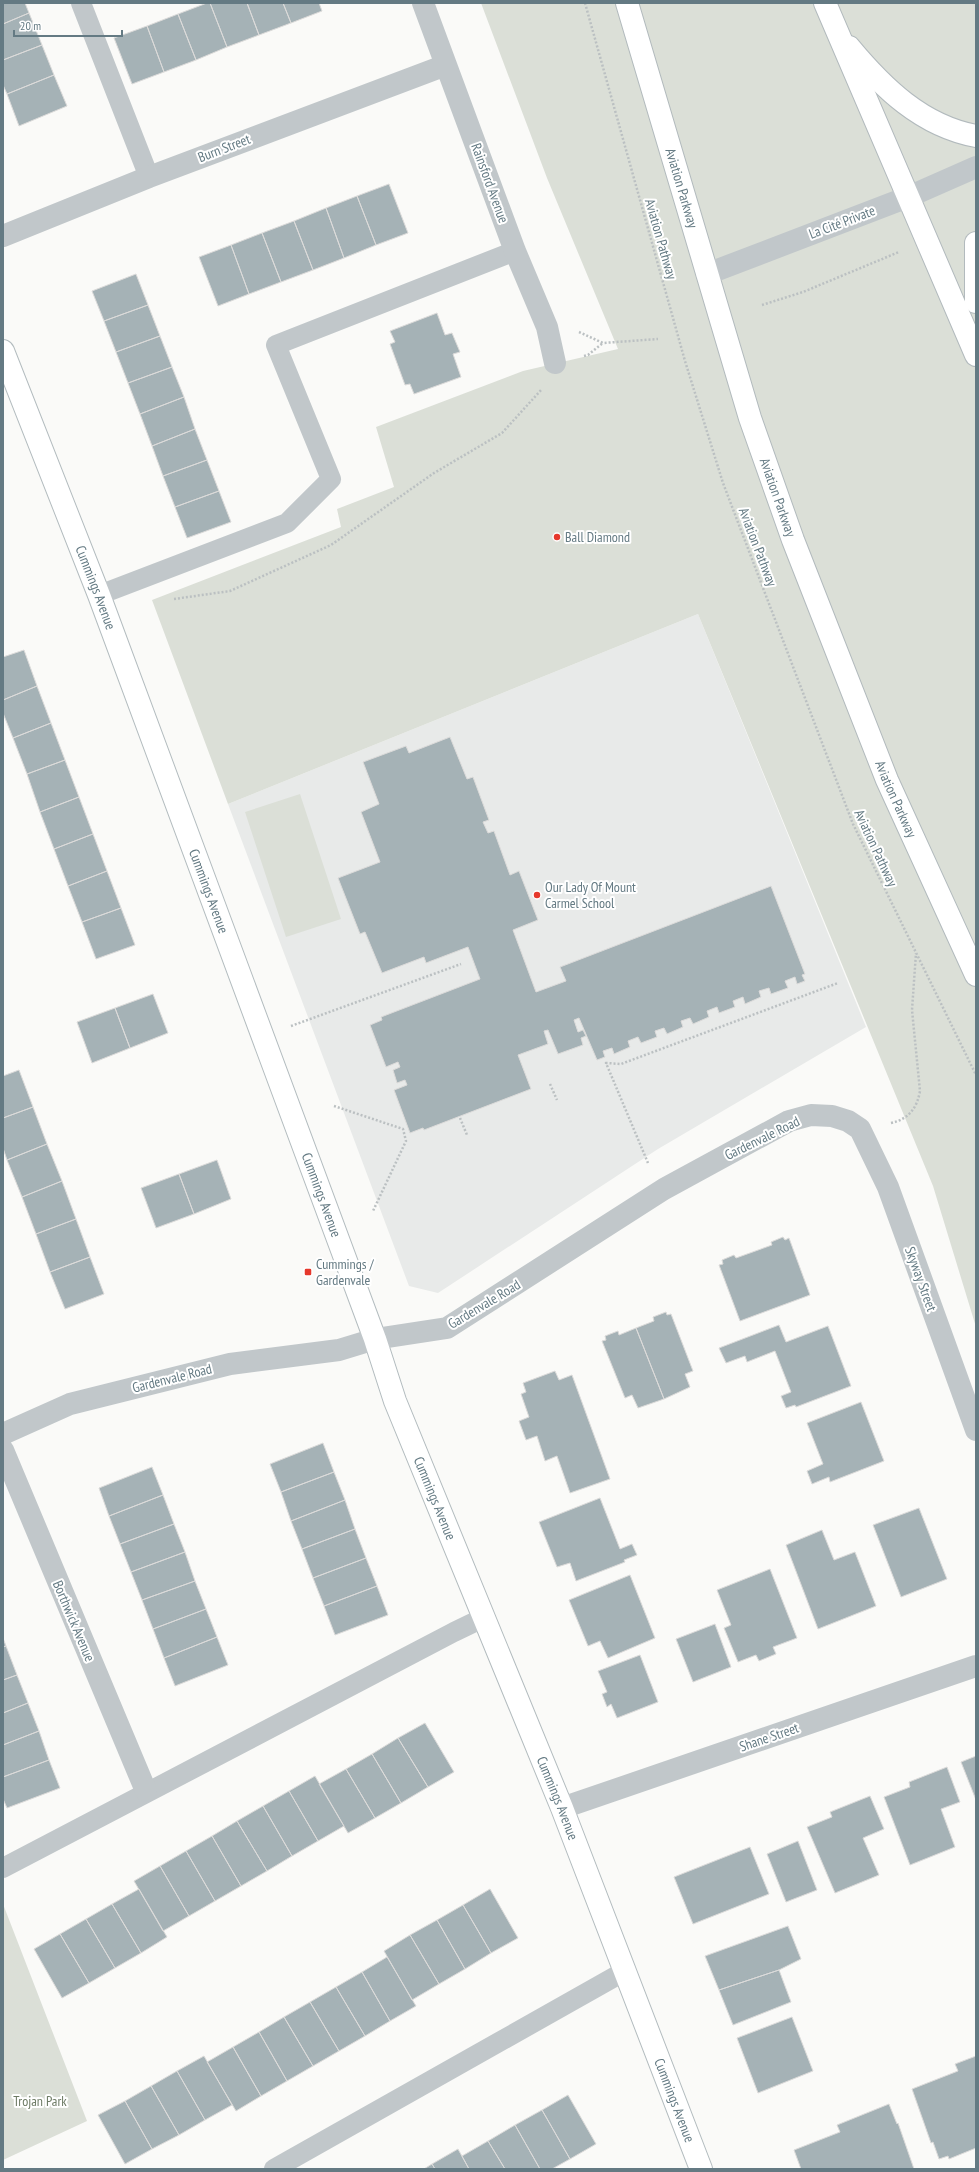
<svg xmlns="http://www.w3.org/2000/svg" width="979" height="2172" font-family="'PT Sans Narrow',sans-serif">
	<rect width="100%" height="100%" fill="#fafaf8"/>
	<path fill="#e8eae9" d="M698 614 866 1027 658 1149 438 1293 409 1286 228 804Z"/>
	<path fill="#dbdfd7" d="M481 3H976V1327L933 1186 698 614 228 804 152 600 341 527 337 509 394 487 376 427 523 371 618 349 547 178Z
		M300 794 341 919 286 937 245 812Z
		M3 1904 87 2121 3 2160Z"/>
	<path fill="#a5b2b6" stroke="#dcdbda" d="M3 3H25L29 13 3 24Z
		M207 3H210L227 47 196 60 178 14Z
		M210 3H247L259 35 227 47Z
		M247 3H283L291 23 259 35Z
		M283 3H319L322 11 291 23Z
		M29 13 42 45 3 60V24Z
		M178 14 196 60 164 72 147 26Z
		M147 26 164 72 132 84 114 38Z
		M42 45 54 75 7 94 3 85V60Z
		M54 75 67 106 19 126 7 94Z
		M389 184 408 233 376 245 357 196Z
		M357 196 376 245 344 258 326 208Z
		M326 208 344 258 313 270 294 221Z
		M294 221 313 270 281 282 262 233Z
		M262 233 281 282 249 294 231 245Z
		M231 245 249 294 218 306 199 257Z
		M136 274 148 305 104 321 92 291Z
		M148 305 160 336 116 352 104 321Z
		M437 313 445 335 452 333 460 352 453 354 461 377 414 394 410 384 405 385 390 344 395 342 390 331Z
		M160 336 172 367 128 383 116 352Z
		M172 367 184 397 140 414 128 383Z
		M184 397 195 429 152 446 140 414Z
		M195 429 207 460 163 476 152 446Z
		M207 460 219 491 175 507 163 476Z
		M219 491 231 522 187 538 175 507Z
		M24 650 37 686 3 700V657Z
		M37 686 51 723 13 738 3 713V700Z
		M51 723 65 760 27 774 13 738Z
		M450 737 467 779 473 777 489 820 483 822 488 833 494 831 510 875 519 871 538 920 513 930 536 992 566 981 560 967 771 886 805 974 802 975 805 981 797 984 795 977 785 981 788 988 771 994 769 988 759 991 761 997 745 1004 743 997 733 1001 735 1007 719 1013 717 1007 707 1011 709 1017 693 1024 690 1018 681 1021 683 1027 667 1034 664 1028 655 1031 657 1037 641 1043 638 1037 628 1041 630 1047 614 1054 612 1048 603 1051 605 1057 597 1060 579 1018 574 1020 578 1032 583 1030 586 1036 581 1038 583 1045 558 1054 548 1030 544 1031 548 1044 518 1055 531 1089 424 1130 423 1128 410 1133 394 1090 407 1085 405 1080 397 1083 393 1070 400 1067 398 1062 386 1067 370 1025 382 1020 381 1017 480 979 468 947 426 963 424 957 382 973 365 932 360 934 338 878 380 862 361 812 379 804 363 762 406 746 409 753Z
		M65 760 79 797 40 812 27 774Z
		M79 797 93 834 54 849 40 812Z
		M93 834 107 871 68 886 54 849Z
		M107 871 121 908 82 922 68 886Z
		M121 908 135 945 96 959 82 922Z
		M153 994 168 1033 130 1048 115 1008Z
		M115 1008 130 1048 92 1063 77 1022Z
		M19 1070 33 1107 3 1118V1076Z
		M33 1107 47 1144 7 1160 3 1148V1118Z
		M47 1144 62 1181 22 1197 7 1160Z
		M217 1160 231 1199 194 1214 179 1174Z
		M179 1174 194 1214 156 1228 141 1188Z
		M62 1181 76 1219 36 1234 22 1197Z
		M76 1219 90 1257 50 1272 36 1234Z
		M783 1237 785 1240 789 1238 810 1295 740 1321 719 1265 723 1264 722 1260 734 1255 736 1258 772 1245 771 1242Z
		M90 1257 104 1294 65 1309 50 1272Z
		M666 1312 667 1315 671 1314 693 1371 685 1374 690 1387 664 1399 636 1328 654 1321 653 1317Z
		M779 1325 786 1342 828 1326 851 1386 796 1407 795 1405 786 1408 781 1396 791 1392 775 1351 747 1362 745 1356 726 1363 719 1348Z
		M636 1328 664 1399 638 1408 632 1395 625 1398 602 1341 606 1340 605 1336 618 1331 619 1335Z
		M555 1371 559 1380 572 1375 610 1479 570 1493 557 1456 545 1461 537 1436 526 1440 519 1421 529 1417 521 1394 526 1392 523 1383Z
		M861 1402 884 1461 830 1482 829 1477 812 1484 807 1471 823 1464 807 1423Z
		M323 1443 334 1472 281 1492 270 1464Z
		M152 1467 163 1495 109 1516 99 1488Z
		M334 1472 345 1500 291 1521 281 1492Z
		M163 1495 174 1524 120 1544 109 1516Z
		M600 1498 620 1549 632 1544 637 1555 624 1560 625 1562 576 1581 570 1563 557 1567 539 1522Z
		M345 1500 355 1529 302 1549 291 1521Z
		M919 1508 947 1579 901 1597 873 1525Z
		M174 1524 185 1552 131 1572 120 1544Z
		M355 1529 366 1558 313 1578 302 1549Z
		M822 1530 834 1560 855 1552 876 1606 818 1629 786 1545Z
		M185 1552 195 1581 142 1600 131 1572Z
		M366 1558 377 1586 324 1606 313 1578Z
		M770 1569 797 1638 773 1647 776 1654 759 1661 756 1655 738 1662 724 1628 731 1625 717 1590Z
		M630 1575 655 1638 608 1658 600 1641 588 1646 569 1600Z
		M195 1581 206 1609 153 1629 142 1600Z
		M377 1586 388 1615 335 1635 324 1606Z
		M206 1609 217 1637 164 1658 153 1629Z
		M715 1624 731 1667 693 1682 676 1639Z
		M217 1637 228 1665 175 1686 164 1658Z
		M3 1638 6 1646 3 1647Z
		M6 1646 17 1675 3 1680V1647Z
		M640 1655 658 1702 617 1718 611 1704 607 1707 602 1694 607 1692 598 1671Z
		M17 1675 28 1703 3 1713V1680Z
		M28 1703 39 1731 3 1745V1713Z
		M425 1723 454 1772 428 1787 398 1738Z
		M39 1731 49 1760 3 1777V1745Z
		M398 1738 428 1787 401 1803 372 1754Z
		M372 1754 401 1803 375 1818 346 1769Z
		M976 1756V1800L961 1762Z
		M49 1760 60 1788 7 1808 3 1799V1777Z
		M947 1767 960 1802 941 1809 955 1847 910 1865 884 1797 910 1787 909 1782Z
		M346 1769 375 1818 348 1833 319 1784Z
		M315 1776 344 1826 318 1841 289 1791Z
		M289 1791 318 1841 292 1856 263 1806Z
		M870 1796 884 1829 863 1838 879 1875 835 1893 807 1827 832 1817 830 1812Z
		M263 1806 292 1856 267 1871 237 1821Z
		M237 1821 267 1871 241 1886 212 1836Z
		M212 1836 241 1886 215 1901 186 1851Z
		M798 1841 817 1890 786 1902 767 1854Z
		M750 1847 769 1894 693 1924 674 1877Z
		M186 1851 215 1901 189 1916 160 1866Z
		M160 1866 189 1916 163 1931 134 1881Z
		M139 1889 167 1937 141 1953 112 1904Z
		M490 1889 518 1938 491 1953 463 1905Z
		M112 1904 141 1953 115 1968 86 1919Z
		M463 1905 491 1953 465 1969 437 1920Z
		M86 1919 115 1968 89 1983 60 1934Z
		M437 1920 465 1969 439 1984 410 1935Z
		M788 1926 801 1959 779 1970 719 1990 705 1956Z
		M60 1934 89 1983 62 1998 34 1949Z
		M410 1935 439 1984 412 2000 384 1951Z
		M387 1957 416 2006 390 2021 362 1972Z
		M779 1970 791 2002 733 2025 719 1990Z
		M362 1972 390 2021 365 2036 336 1987Z
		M336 1987 365 2036 339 2051 310 2002Z
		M310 2002 339 2051 313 2066 284 2017Z
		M284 2017 313 2066 287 2081 259 2032Z
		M792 2017 813 2071 758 2093 737 2038Z
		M259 2032 287 2081 261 2096 233 2047Z
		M233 2047 261 2096 236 2111 207 2062Z
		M204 2056 232 2105 205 2120 177 2071Z
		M976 2056V2148L949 2159 948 2156 939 2159 933 2142 931 2143 912 2089 958 2071 955 2064Z
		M177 2071 205 2120 179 2135 151 2086Z
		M151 2086 179 2135 152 2149 125 2101Z
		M568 2095 596 2144 570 2159 542 2110Z
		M125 2101 152 2149 125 2164 98 2115Z
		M889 2104 897 2124 898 2123 914 2169H801L794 2150 840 2132 837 2125Z
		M542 2110 570 2159 552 2169H540L515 2125Z
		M515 2125 540 2169H505L488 2141Z
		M488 2141 505 2169H469L462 2156Z
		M458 2149 469 2169H435L432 2164Z
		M432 2164 435 2169H424Z"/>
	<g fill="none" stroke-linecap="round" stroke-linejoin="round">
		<defs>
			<g id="secondary">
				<path id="s1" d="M3 351 99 595 375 1339 395 1401 562 1808 701 2169"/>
			</g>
			<g id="primary">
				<path id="s2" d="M627 3 750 418 793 540 887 780 976 975"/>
				<path d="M825 3 976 355"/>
				<path d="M849 47C883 88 922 126 976 136"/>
				<path d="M976 243V302"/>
			</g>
		</defs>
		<use href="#secondary" stroke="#b3bcbf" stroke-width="24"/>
		<use href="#primary" stroke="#b2babd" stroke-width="24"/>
		<path stroke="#bbc0c2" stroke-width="2.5" stroke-dasharray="2 2" stroke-linecap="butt" d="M585 3 685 361 723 483 853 824 976 1075
			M762 305 803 292 899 252
			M579 332 603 343 658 339
			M584 356 588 355 603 343
			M174 599 230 591 331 545 434 473 502 433 542 389
			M291 1026 461 964
			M550 1084 557 1100
			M334 1106 403 1129 406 1141 373 1211
			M460 1118 467 1135
			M891 1123C909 1119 917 1108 920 1091L912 1010 916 953
			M648 1163 606 1063 621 1064 838 983"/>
		<path stroke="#c1c7ca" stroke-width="20" d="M81 3 149 177
			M99 595 287 523 331 479 276 345 515 251
			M3 1868 454 1632 483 1618
			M274 2169 625 1971"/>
		<path stroke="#c1c7ca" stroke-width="22" d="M423 3 515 251 547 327 555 363
			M3 236 149 177 446 65
			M707 274 908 197 976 167
			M3 1434 70 1404 230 1364 339 1350 375 1339 447 1328 664 1189 789 1121 811 1115 832 1116 848 1121 860 1129 888 1187 976 1430
			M3 1450 146 1791
			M562 1808 976 1666"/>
		<use href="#secondary" stroke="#fff" stroke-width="22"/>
		<use href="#primary" stroke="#fff" stroke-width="22"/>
	</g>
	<g fill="#e6382c" stroke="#fff" stroke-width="1.5">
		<circle cx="557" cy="537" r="4"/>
		<circle cx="537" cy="895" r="4"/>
		<rect x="304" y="1268" width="8" height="8" rx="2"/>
	</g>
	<g text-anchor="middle" stroke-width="4" stroke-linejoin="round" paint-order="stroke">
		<g font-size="14" fill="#647a83" stroke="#fff">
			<text transform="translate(224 148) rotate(-21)" y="5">Burn Street</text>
			<text transform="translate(490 183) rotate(70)" y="5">Rainsford Avenue</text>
			<text dy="5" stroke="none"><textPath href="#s2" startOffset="193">Aviation Parkway</textPath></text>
			<text transform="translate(842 222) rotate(-21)" y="5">La Cité Private</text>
			<text transform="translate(661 239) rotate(74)" y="5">Aviation Pathway</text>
			<text dy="5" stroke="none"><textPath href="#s2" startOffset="517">Aviation Parkway</textPath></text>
			<text transform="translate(758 547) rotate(69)" y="5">Aviation Pathway</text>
			<text dy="5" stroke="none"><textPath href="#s1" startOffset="254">Cummings Avenue</textPath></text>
			<text dy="5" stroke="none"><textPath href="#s2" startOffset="841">Aviation Parkway</textPath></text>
			<text transform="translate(876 848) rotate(65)" y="5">Aviation Pathway</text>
			<text dy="5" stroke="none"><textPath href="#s1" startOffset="578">Cummings Avenue</textPath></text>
			<text transform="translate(762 1138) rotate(-26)" y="5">Gardenvale Road</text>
			<text dy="5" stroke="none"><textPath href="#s1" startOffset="902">Cummings Avenue</textPath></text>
			<text transform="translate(921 1279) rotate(70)" y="5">Skyway Street</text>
			<text transform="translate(484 1304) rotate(-31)" y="5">Gardenvale Road</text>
			<text transform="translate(172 1378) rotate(-14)" y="5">Gardenvale Road</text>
			<text dy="5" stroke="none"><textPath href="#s1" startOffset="1226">Cummings Avenue</textPath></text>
			<text transform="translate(74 1621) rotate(67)" y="5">Borthwick Avenue</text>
			<text transform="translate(769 1737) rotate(-19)" y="5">Shane Street</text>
			<text dy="5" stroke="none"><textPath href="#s1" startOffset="1550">Cummings Avenue</textPath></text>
			<text dy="5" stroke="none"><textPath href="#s1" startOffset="1874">Cummings Avenue</textPath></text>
		</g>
		<g font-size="14" fill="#647a83" stroke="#fff" text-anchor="start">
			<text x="565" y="542">Ball Diamond</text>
			<text x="545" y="892">Our Lady Of Mount<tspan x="545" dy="16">Carmel School</tspan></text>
			<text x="316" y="1269">Cummings /<tspan x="316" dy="16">Gardenvale</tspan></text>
		</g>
		<g font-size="14" fill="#6c7a64" stroke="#fff">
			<text x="40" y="2106">Trojan Park</text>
		</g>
	</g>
	<rect width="979" height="2172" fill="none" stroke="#647a83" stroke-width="8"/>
	<path d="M14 30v6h108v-6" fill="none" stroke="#647a83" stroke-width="2"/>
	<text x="20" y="30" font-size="12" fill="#647a83" stroke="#ffffff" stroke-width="3" paint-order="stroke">20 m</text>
</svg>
